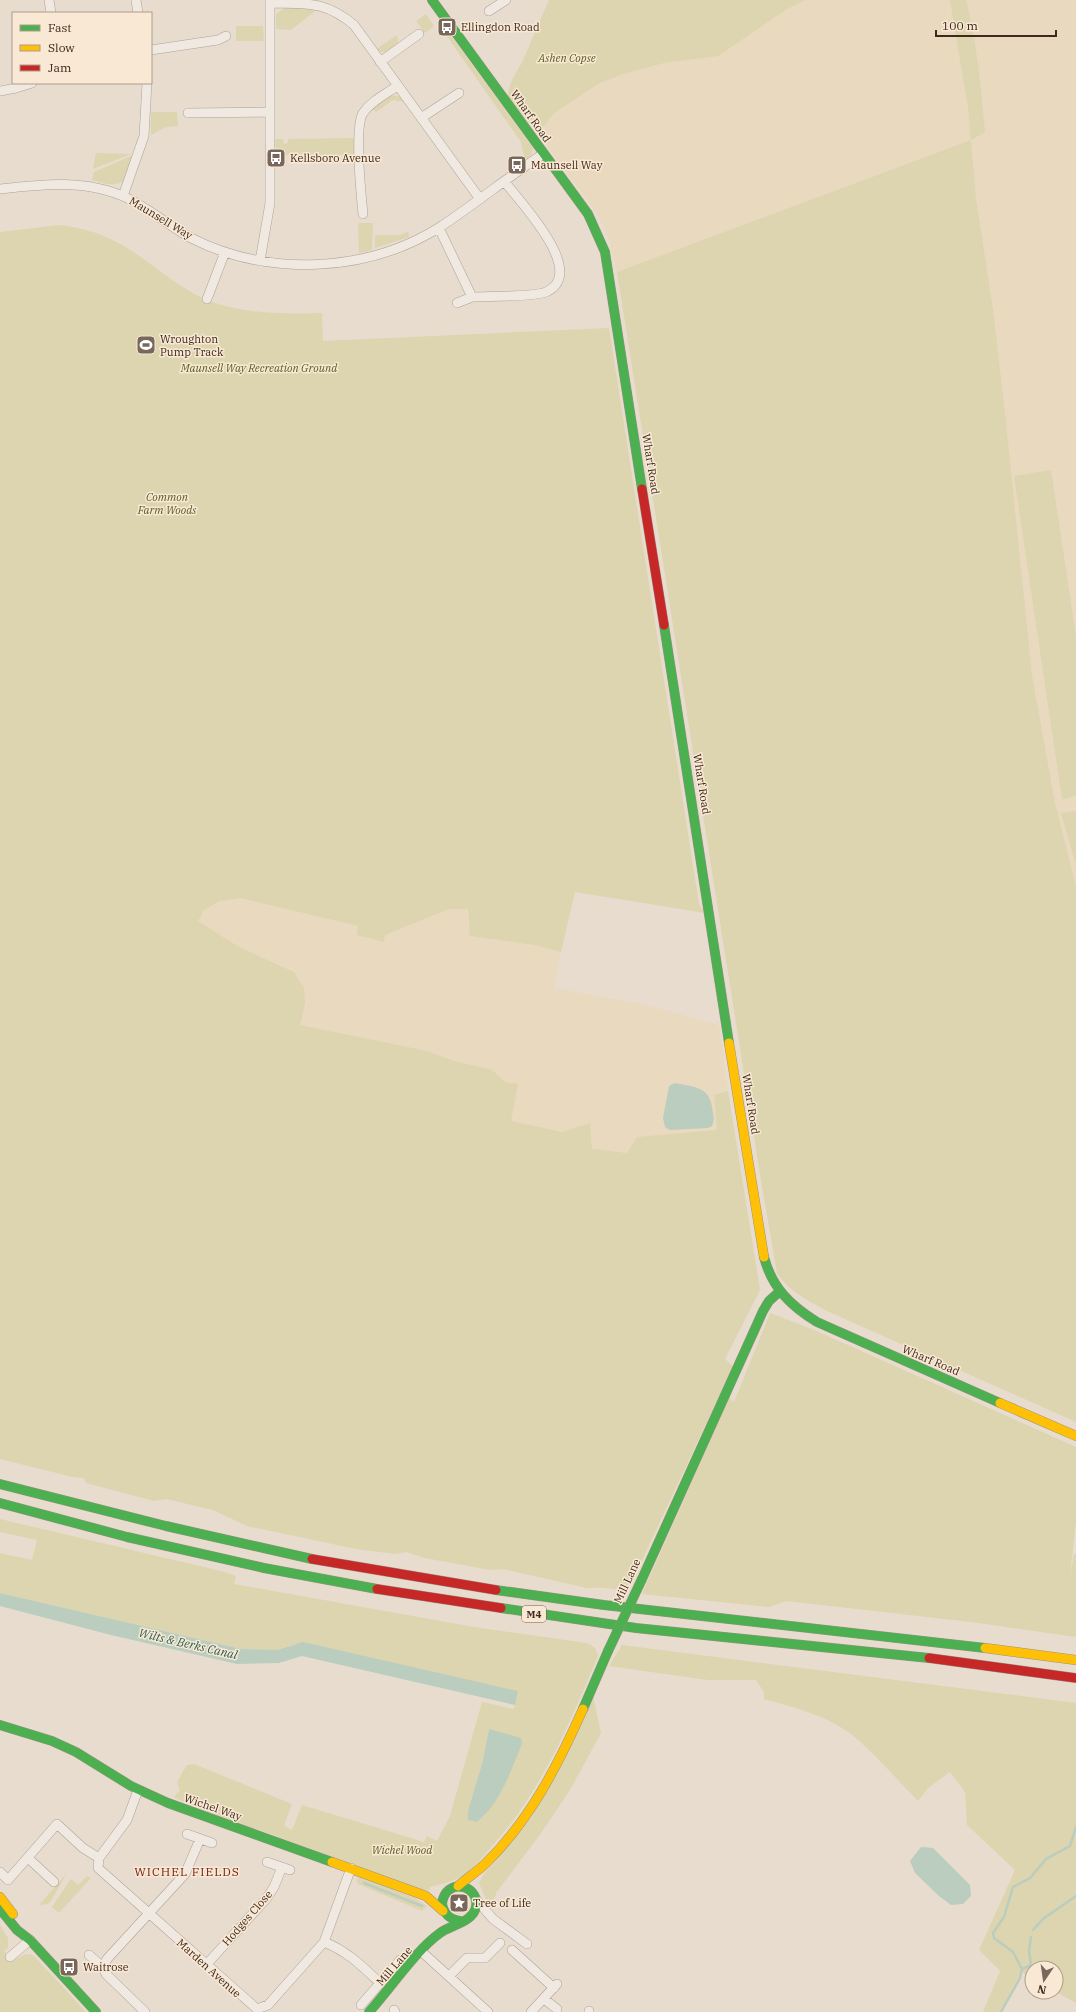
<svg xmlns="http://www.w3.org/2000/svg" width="1076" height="2012" font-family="'IBM Plex Serif',serif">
	<rect width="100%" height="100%" fill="#e8dcce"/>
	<path fill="#e9d9be" d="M805 0H950L957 32 971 133 985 132 982 98 970 16 966 0H1076V636L1051 470 1062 799 1076 796V811L1061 813 1076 865V886L1055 803 1032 675 994 316 976 199 971 140 617 272 609 239 598 215 538 134 553 114 598 84 623 74 664 63 718 55 787 9Z
		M240 898 358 926 384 942 385 935 449 909H468V919L535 945 561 952 554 988 646 1005 719 1025 728 1091 714 1095 717 1130 628 1153 592 1149 590 1123 562 1132 511 1121 454 1061 427 1051 299 1025 304 988 287 968 239 947 198 921 204 910 220 901Z"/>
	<path fill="#dcd5af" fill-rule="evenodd" d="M549 0H805L787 9 718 56 664 63 623 74 598 84 553 114 538 134 508 97C508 82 517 73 523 60 532 40 540 20 549 0Z
		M950 0H966C977 43 981 88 985 132L971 140 976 199 994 316 1006 423 1032 675 1055 803 1076 886V1422L827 1311C809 1301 788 1291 777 1273L762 1187 617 272 971 140 968 108Z
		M286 7H310L315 9 314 12 291 30 276 29V14Z
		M426 14 434 26 425 33 416 21Z
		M442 23 533 148 531 155 525 160 521 142 439 25Z
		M236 26H263L264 41H236Z
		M397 35 398 44 386 53 375 50Z
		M391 95 400 97 405 102 393 100 376 112 372 107Z
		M151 112H177L178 126 166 127 151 135Z
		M355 138V155H276L275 139H283L284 144 288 143V139Z
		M96 153 131 154 93 169Z
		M133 155 125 180C114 188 104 183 92 180L94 172Z
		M358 223H373L372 250 359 253Z
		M59 225C75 227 91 230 106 237 142 252 171 285 207 300 242 314 285 314 322 313L323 341 609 328 699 904 705 913 575 892 561 952 535 945 470 936 468 909H449L385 935 384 942 357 935 358 926 240 898 220 901 204 910 198 921 239 947 294 972 304 988 305 1003 300 1025 427 1051 454 1061 492 1070 505 1082 518 1084 511 1121 562 1132 590 1123 592 1149 627 1153 637 1137 717 1130 714 1095 728 1091 760 1290 725 1359 733 1366 628 1590C614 1590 601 1586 587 1588L502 1569 490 1570 425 1558 406 1552 395 1554 356 1549 247 1526 213 1510 166 1499 154 1501 86 1483 84 1478 73 1477 0 1459V232Z
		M408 231 409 237 375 248V235H401Z
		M1051 470 1076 636V796L1062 799 1014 476Z
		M1076 811V865L1061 813Z
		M770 1313 812 1329 1076 1447V1521L1070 1577 1074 1554H1076V1637L971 1622 786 1601 769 1607 642 1594 729 1397 734 1402Z
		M0 1519 225 1572 236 1576 234 1584 474 1627 586 1643C593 1645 596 1648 598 1656 570 1723 541 1792 492 1846 483 1857 474 1868 462 1876 452 1882 441 1884 430 1887V1890L421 1889 191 1805 174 1797 180 1790 177 1782 187 1765 194 1764 292 1804 284 1826 292 1830 302 1805 424 1842 427 1836 437 1841 450 1816 482 1702 514 1709 518 1691 295 1644 277 1650 241 1649 0 1593V1553L32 1560 37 1540 0 1532ZM489 1729 485 1815 477 1822 468 1820V1811L482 1764Z
		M622 1645 1076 1703V2003L1056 1992V1968H1032V1978L1021 1972 1001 2012H983L1000 1971 979 1950 1015 1870 967 1825 965 1792 950 1772 928 1788 918 1801C897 1780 878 1757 856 1738 830 1716 796 1708 764 1699V1692L756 1680H708L609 1666Z
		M593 1696 601 1733 570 1790 539 1836 496 1893 493 1906 486 1899 479 1883 485 1872 499 1858 531 1818Z
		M67 1873 51 1901 48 1904 39 1905Z
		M87 1876 91 1878 59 1913 52 1907 68 1883 71 1879 78 1885Z
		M360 1877 415 1898 427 1906 422 1911 358 1884 356 1880Z
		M450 1903a9 9 0 1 1 18 0a9 9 0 1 1-18 0Z
		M0 1925 8 1938V1948L4 1951 12 1961 26 1954 33 1955 86 2012H0Z"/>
	<path fill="#bacdbe" d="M675 1083C693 1087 709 1086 712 1107 713 1114 715 1119 712 1126L708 1128 670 1130 665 1127 663 1118 669 1086Z
		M0 1593 241 1649 277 1650 303 1642 518 1691 515 1705 302 1656 279 1663 237 1664 111 1635 0 1606Z
		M489 1729 521 1738 522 1744C510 1772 501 1802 477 1822L468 1820V1811L482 1764Z
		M921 1847 933 1848 970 1885 971 1896 963 1904 951 1905 939 1896 915 1873 910 1861Z"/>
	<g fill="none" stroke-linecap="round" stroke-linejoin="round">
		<path stroke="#bacdbe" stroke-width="2.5" d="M364 1883 422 1906
			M1033 1930 1043 1919 1076 1896
			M1022 1969 1031 1965 1029 1951 1031 1937
			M1001 2012 1020 1978 1022 1969 1013 1952 994 1938 993 1933 1004 1917 1013 1887 1030 1878 1046 1859 1070 1846 1076 1827"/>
		<defs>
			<path id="street" d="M49 0 51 13
				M136 0 138 13
				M270 3C306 4 324 0 354 25L480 199
				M489 11 506 0
				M151 50 218 40 226 36
				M380 62 419 34
				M0 91 16 88 32 83
				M188 113 269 112
				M421 118 459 93
				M0 189C43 184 87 179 127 198 150 209 169 226 191 238 268 277 367 273 440 227 475 204 508 177 543 154
				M123 196 144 136 147 83
				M363 214C361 194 354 128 363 113 371 101 386 94 397 86
				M439 228 472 297C488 296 534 297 546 292 589 273 519 201 505 182
				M260 261 270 203V0
				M207 299 225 252
				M457 303 472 297
				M138 1790 127 1820 99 1858 98 1868 257 2009 268 2005 324 1942 351 1868
				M187 1834 212 1843
				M28 1858 54 1882
				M267 1862 290 1870
				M0 1872 8 1880 57 1824 83 1848 99 1858
				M475 1898 493 1919 527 1944
				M324 1942C347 1951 362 1966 379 1982
				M512 1950 554 1988
				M422 1952 488 2012
				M89 1955 103 1967
				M10 1957 30 1940
				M206 1965 266 1899 274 1887 282 1867
				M449 1976 467 1958H485L500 1943
				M544 1999 557 2009
				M361 2005 400 1960
				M394 2010 395 2012
				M145 2012 106 1974 103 1967 107 1959 185 1874 200 1839
				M531 2012 557 1984
				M589 2012V2011"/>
			<path id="fast" d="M432 0 588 214 605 252 642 489
				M664 625 729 1043
				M764 1257C772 1288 791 1306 817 1322L1000 1403
				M0 1484 166 1526 312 1559
				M0 1503 127 1537 264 1568 377 1589
				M642 1579 763 1311 769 1301 779 1292
				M496 1590 604 1605 985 1648
				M501 1608 636 1628 929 1658
				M583 1709 608 1651
				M0 1725 52 1741 76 1752 131 1786 168 1803 332 1862
				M0 1909 17 1930 30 1940 96 2012
				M369 2012C390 1989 416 1950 440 1933 451 1925 473 1922 476 1907 480 1884 445 1877 442 1904 444 1914 449 1919 460 1921"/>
			<path id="slow" d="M729 1043 764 1257
				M1000 1403 1076 1436
				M985 1648 1076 1660
				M332 1862 426 1896 443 1911
				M458 1886C467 1878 478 1871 486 1863 530 1820 558 1765 583 1709
				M0 1897 13 1914"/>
			<path id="jam" d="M642 489 664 625
				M312 1559 496 1590
				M377 1589 501 1608
				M929 1658 1076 1678"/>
		</defs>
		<use href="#street" stroke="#aea297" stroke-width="10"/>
		<use href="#fast" stroke="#9d9187" stroke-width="10"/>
		<use href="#slow" stroke="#9d9187" stroke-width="10"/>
		<use href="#jam" stroke="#9d9187" stroke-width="10"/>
		<use href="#street" stroke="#efe9e1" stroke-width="9"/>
		<use href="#fast" stroke="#4caf50" stroke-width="9"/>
		<use href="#slow" stroke="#ffc107" stroke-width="9"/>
		<use href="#jam" stroke="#c62828" stroke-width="9"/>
		<defs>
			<path id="fast-bridge" d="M608 1651 642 1579"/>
		</defs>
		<use href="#fast-bridge" stroke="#9d9187" stroke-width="10" stroke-linecap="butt"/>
		<use href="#fast-bridge" stroke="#4caf50" stroke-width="9"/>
	</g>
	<defs>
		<symbol id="bus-square" viewBox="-11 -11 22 22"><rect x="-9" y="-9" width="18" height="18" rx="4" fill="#7a675b" stroke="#f9e9d4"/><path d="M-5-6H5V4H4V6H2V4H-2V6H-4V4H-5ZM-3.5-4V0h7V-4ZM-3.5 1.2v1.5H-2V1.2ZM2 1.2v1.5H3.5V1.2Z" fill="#fff"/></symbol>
		<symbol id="stadium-square" viewBox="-11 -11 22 22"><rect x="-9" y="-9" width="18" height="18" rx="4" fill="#7a675b" stroke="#f9e9d4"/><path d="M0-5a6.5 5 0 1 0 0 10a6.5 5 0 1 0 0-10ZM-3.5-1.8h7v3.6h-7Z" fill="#fff"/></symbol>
		<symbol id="sight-square" viewBox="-11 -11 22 22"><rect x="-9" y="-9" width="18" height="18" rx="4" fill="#7a675b" stroke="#f9e9d4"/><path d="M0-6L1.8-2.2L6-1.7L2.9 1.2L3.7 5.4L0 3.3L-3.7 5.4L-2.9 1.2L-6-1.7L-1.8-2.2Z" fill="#fff"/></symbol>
	</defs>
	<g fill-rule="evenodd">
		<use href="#bus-square" x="436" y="16" width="22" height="22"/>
		<use href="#bus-square" x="265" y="147" width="22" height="22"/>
		<use href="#bus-square" x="506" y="154" width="22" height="22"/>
		<use href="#stadium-square" x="135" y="334" width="22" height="22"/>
		<use href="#sight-square" x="448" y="1892" width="22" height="22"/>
		<use href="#bus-square" x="58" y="1956" width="22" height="22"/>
	</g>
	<g text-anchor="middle" stroke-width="3" stroke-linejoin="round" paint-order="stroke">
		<rect fill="#f9e9d4" stroke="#776254" stroke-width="1" x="522" y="1606" width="24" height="16" rx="3"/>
		<g font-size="10" font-weight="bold" fill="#3f281d">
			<text x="534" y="1618">M4</text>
		</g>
		<g font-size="11" fill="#3f281d" stroke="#f9e9d4" text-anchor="start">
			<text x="461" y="31">Ellingdon Road</text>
			<text x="290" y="162">Kellsboro Avenue</text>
			<text x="531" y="169">Maunsell Way</text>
			<text x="160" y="343">Wroughton<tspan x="160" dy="13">Pump Track</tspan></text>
			<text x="473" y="1907">Tree of Life</text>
			<text x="83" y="1971">Waitrose</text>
		</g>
		<g font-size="11" font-style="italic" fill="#585d21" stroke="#f9e9d4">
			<text x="567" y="62">Ashen Copse</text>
			<text x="259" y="372">Maunsell Way Recreation Ground</text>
			<text x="167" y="501">Common<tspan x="167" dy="13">Farm Woods</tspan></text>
			<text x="402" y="1854">Wichel Wood</text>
		</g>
		<g font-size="11" fill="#3f281d" stroke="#f9e9d4">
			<text transform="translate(531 116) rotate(55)" y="4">Wharf Road</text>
			<text transform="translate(161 218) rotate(31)" y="4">Maunsell Way</text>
			<text transform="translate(651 464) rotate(81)" y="4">Wharf Road</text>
			<text transform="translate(702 784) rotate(81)" y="4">Wharf Road</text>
			<text transform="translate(751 1104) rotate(81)" y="4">Wharf Road</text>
			<text transform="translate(931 1360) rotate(23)" y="4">Wharf Road</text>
			<text transform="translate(627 1581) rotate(-65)" y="4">Mill Lane</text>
			<text transform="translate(213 1807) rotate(19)" y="4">Wichel Way</text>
			<text transform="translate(247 1918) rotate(-49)" y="4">Hodges Close</text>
			<text transform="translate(394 1966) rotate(-49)" y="4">Mill Lane</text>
			<text transform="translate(209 1968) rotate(42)" y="4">Marden Avenue</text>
		</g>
		<g font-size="12" font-style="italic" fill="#2b6054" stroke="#f9e9d4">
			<text transform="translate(188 1644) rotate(13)" y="4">Wilts &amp; Berks Canal</text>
		</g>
		<g font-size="12" letter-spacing="1" fill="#701c17" stroke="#f9e9d4">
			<text x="187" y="1876">WICHEL FIELDS</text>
		</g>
	</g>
	<rect x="12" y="12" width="140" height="72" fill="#f9e9d4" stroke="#af9c8b"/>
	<rect x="20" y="25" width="20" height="6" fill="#4caf50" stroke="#af9c8b"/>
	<text x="48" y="32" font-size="12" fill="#3f281d">Fast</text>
	<rect x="20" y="45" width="20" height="6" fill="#ffc107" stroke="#af9c8b"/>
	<text x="48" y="52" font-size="12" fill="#3f281d">Slow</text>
	<rect x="20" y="65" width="20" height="6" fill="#c62828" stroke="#af9c8b"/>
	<text x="48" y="72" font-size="12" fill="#3f281d">Jam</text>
	<g transform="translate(1044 1980) rotate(193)"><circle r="19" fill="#f9e9d4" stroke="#af9c8b"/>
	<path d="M0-3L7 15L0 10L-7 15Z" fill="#7a675b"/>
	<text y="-6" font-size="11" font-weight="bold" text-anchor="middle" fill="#3f281d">N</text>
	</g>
	<path d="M936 30v6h120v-6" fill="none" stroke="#3f281d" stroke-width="2"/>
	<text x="942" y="30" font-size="12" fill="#3f281d" stroke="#f9e9d4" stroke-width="3" paint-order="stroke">100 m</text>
</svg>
